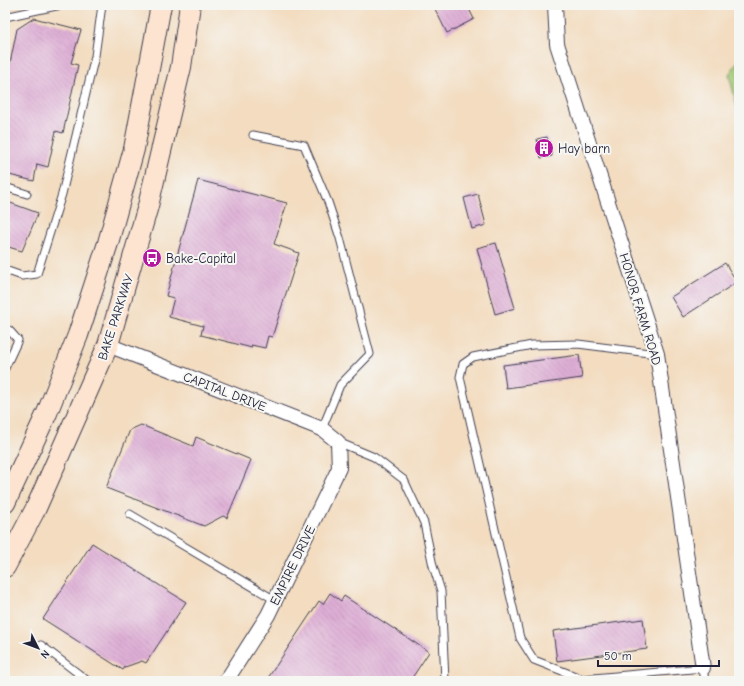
<svg xmlns="http://www.w3.org/2000/svg" width="744" height="686" font-family="'Comic Neue',sans-serif">
	<defs>
		<pattern id="building-back-hatch" width="6" height="6" patternUnits="userSpaceOnUse"><rect width="6" height="6" fill="#deaed5"/><path d="M-1 5l2 2M0 0l6 6M5-1l2 2" fill="none" stroke="#be95b8"/></pattern>
	</defs>
	<rect width="100%" height="100%" fill="#f6f6f2"/>
	<filter id="ink" filterUnits="userSpaceOnUse"><feTurbulence type="fractalNoise" baseFrequency=".025" numOctaves="2"/><feDisplacementMap in="SourceGraphic" scale="8" xChannelSelector="R" yChannelSelector="G"/><feConvolveMatrix kernelMatrix="1 2 1 2 8 2 1 2 1" color-interpolation-filters="sRGB"/></filter>
	<filter id="wash" filterUnits="userSpaceOnUse"><feTurbulence type="fractalNoise" baseFrequency=".012" numOctaves="4" result="noise"/><feDisplacementMap in="SourceGraphic" scale="16" xChannelSelector="R" yChannelSelector="G"/><feGaussianBlur stdDeviation="0.9" result="paint"/><feColorMatrix in="noise" values="0 0 0 0 0 0 0 0 0 0 0 0 0 0 0 0 0 1.4 0 .05"/><feComposite in="paint" operator="in"/></filter>
	<g filter="url(#wash)">
		<rect width="100%" height="100%" fill="#f3dcbf"/>
		<path fill="#9fc671" stroke="#607456" d="M739 60V117L729 74Z"/>
		<g id="blocks">
			<path fill="url(#building-back-hatch)" d="M433 5H467L474 19 447 33Z
				M34 18 81 30 71 63 78 65 63 133 56 131 48 167 37 164 34 181 5 174V88L17 29Z
				M547 137 552 156 541 158 537 139Z
				M198 180 287 203 274 244 299 253 272 337 268 336 265 348 251 345 252 348 201 335 203 326 169 317 174 298 166 296Z
				M478 194 486 225 472 229 464 198Z
				M5 201 38 213 22 251 5 246Z
				M496 243 515 308 495 314 477 248Z
				M725 263 737 282 683 317 671 297Z
				M579 355 582 378 506 388 503 365Z
				M141 425 193 446 196 437 251 460 227 518 223 516 204 526 106 488 130 430Z
				M92 543 186 602 146 663 142 661 125 667 123 670 43 619Z
				M330 593 341 601 344 596 429 652 410 681H266L319 601 323 604Z
				M643 619 647 649 557 661 553 631Z"/>
		</g>
	</g>
	<g filter="url(#ink)">
		<use href="#blocks" fill-opacity="0" stroke="#413e4f" stroke-width="1"/>
		<g fill="none" stroke-linecap="round" stroke-linejoin="round">
			<defs>
				<path id="service" d="M5 17 61 5
					M253 135 304 145 328 202 340 238 370 354 340 385 322 429
					M5 187 27 194
					M5 270 22 276 37 274 62 194 95 56 102 5
					M5 329 9 330 18 340 5 368
					M657 354 578 344 532 345 473 357 463 364 460 377 520 638 534 660 583 679 703 668 705 681
					M338 442 374 457 404 480 424 523 433 566 441 591 445 681
					M130 514 275 600
					M41 645 88 681"/>
				<path id="minor" d="M555 5 557 44 657 354 703 668
					M108 345 322 429 338 442 339 468 268 615 226 681"/>
				<path id="secondary" d="M5 503 47 413 78 335 108 243 134 149 161 5
					M5 567 36 508 108 345 148 206 181 67 190 5"/>
			</defs>
			<use href="#service" stroke="#413e4f" stroke-width="9"/>
			<use href="#minor" stroke="#413e4f" stroke-width="16"/>
			<use href="#secondary" stroke="#413e4f" stroke-width="22"/>
			<use href="#service" stroke="#fff" stroke-width="7"/>
			<use href="#minor" stroke="#fff" stroke-width="14"/>
			<use href="#secondary" stroke="#fde4d0" stroke-width="20"/>
		</g>
	</g>
	<defs>
		<symbol id="building-disc" viewBox="-11 -11 22 22"><circle r="9.5" fill="#b5179e" stroke="#f6f6f2"/><path d="M-4-6H4V6H1V3H-1V6H-4ZM-2.5-4.3h1.7v1.8h-1.7ZM.8-4.3h1.7v1.8H.8ZM-2.5-1h1.7V.8h-1.7ZM.8-1h1.7V.8H.8Z" fill="#fff"/></symbol>
		<symbol id="bus-disc" viewBox="-11 -11 22 22"><circle r="9.5" fill="#b5179e" stroke="#f6f6f2"/><path d="M-5-6H5V4H4V6H2V4H-2V6H-4V4H-5ZM-3.5-4V0h7V-4ZM-3.5 1.2v1.5H-2V1.2ZM2 1.2v1.5H3.5V1.2Z" fill="#fff"/></symbol>
	</defs>
	<g fill-rule="evenodd">
		<use href="#building-disc" x="533" y="137" width="22" height="22"/>
		<use href="#bus-disc" x="141" y="247" width="22" height="22"/>
	</g>
	<g text-anchor="middle" stroke-width="4" stroke-linejoin="round" paint-order="stroke">
		<g font-size="13" fill="#22223b" stroke="#f6f6f2" text-anchor="start">
			<text x="558" y="153">Hay barn</text>
			<text x="166" y="263">Bake-Capital</text>
		</g>
		<g font-size="13" fill="#22223b" stroke="#f6f6f2">
			<text transform="translate(641 309) rotate(73)" y="5">HONOR FARM ROAD</text>
			<text transform="translate(115 317) rotate(-72)" y="5">BAKE PARKWAY</text>
			<text transform="translate(225 391) rotate(21)" y="5">CAPITAL DRIVE</text>
			<text transform="translate(292 565) rotate(-64)" y="5">EMPIRE DRIVE</text>
		</g>
	</g>
	<rect width="744" height="686" fill="none" stroke="#f6f6f2" stroke-width="20"/>
	<g transform="translate(38 648) rotate(132)" stroke="#f6f6f2" stroke-width="3" paint-order="stroke">
	<path d="M0-3L7 15L0 10L-7 15Z" fill="#22223b"/>
	<text y="-6" font-size="11" font-weight="bold" text-anchor="middle" fill="#22223b">N</text>
	</g>
	<path d="M598 660v6h121v-6" fill="none" stroke="#22223b" stroke-width="2"/>
	<text x="604" y="660" font-size="12" fill="#22223b" stroke="#f6f6f2" stroke-width="3" paint-order="stroke">50 m</text>
</svg>
